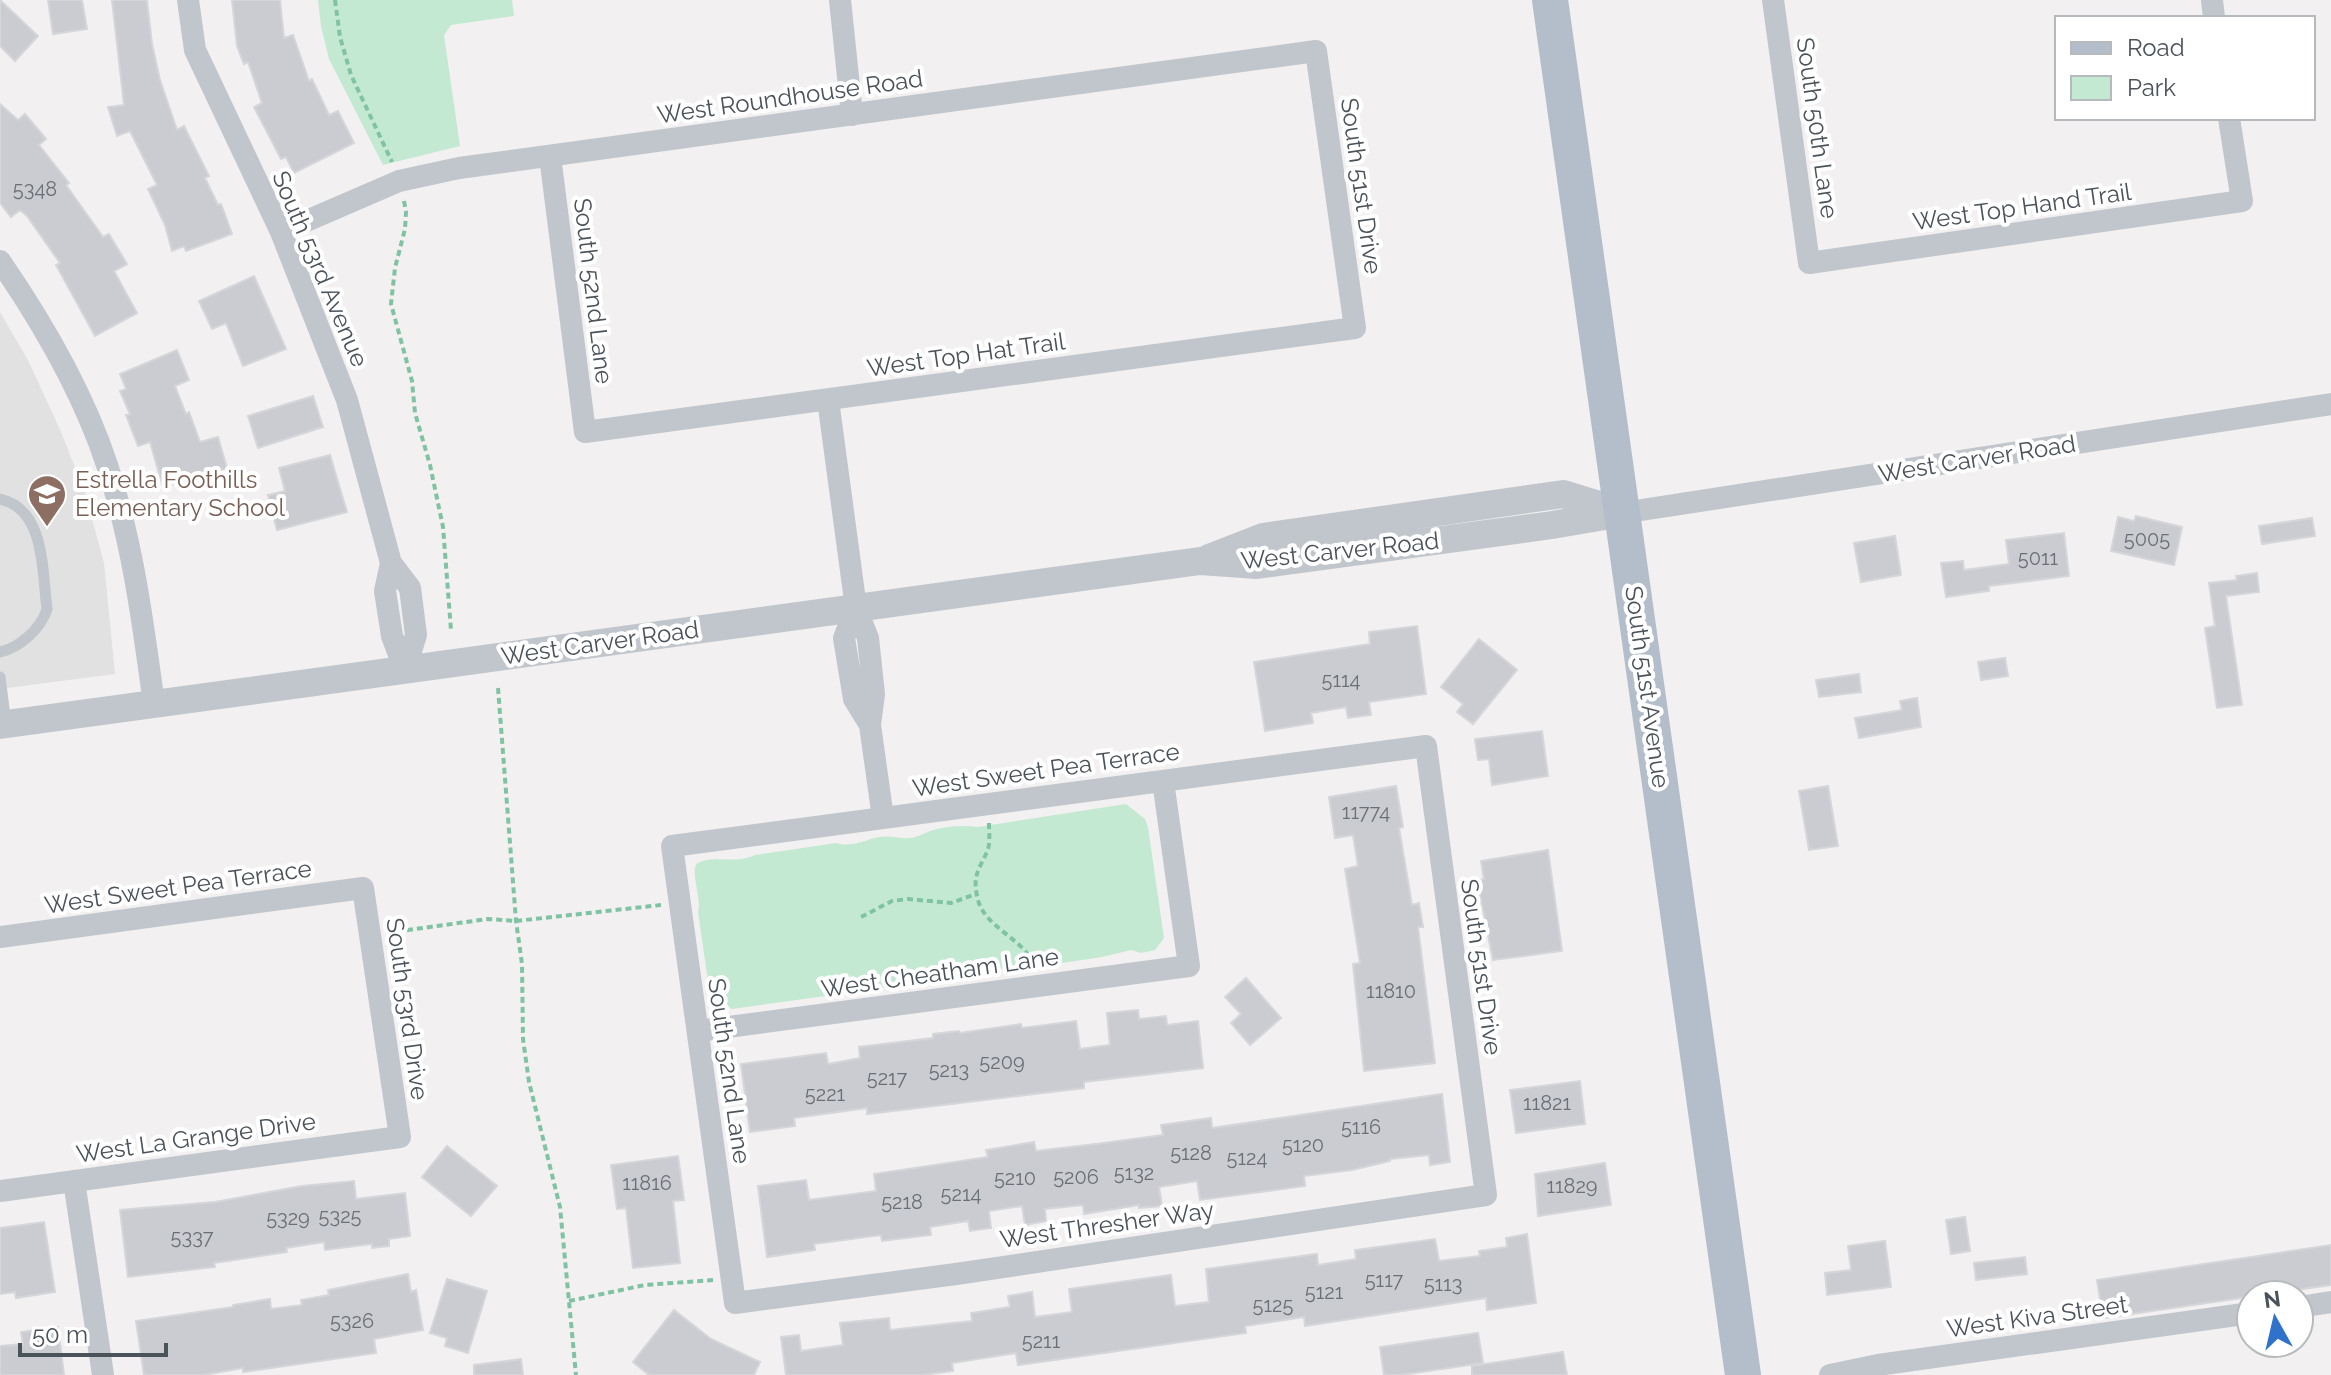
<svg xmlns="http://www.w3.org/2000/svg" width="2331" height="1375" font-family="Raleway,sans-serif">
	<rect width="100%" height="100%" fill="#f2f0f0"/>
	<path fill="#e2e1e1" d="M0 312 29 362 61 432 85 493 104 563 115 674 0 689Z"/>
	<path fill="#c4e9d3" d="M318 0H512L514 16 451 25 444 35 460 146 383 165 329 59 321 26Z
		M1126 804 1145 819 1148 827 1164 938 1155 950 1141 953 1131 950 1102 957 1029 968C1017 963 1004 967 992 973L732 1009 710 995 698 912C702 899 689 868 698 863 713 854 735 865 755 855L836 843C853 848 863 840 879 837 890 835 899 839 910 838 920 837 925 832 933 830 948 826 963 825 978 827Z"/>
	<path fill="#cbccd1" stroke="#d4d6da" stroke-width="2" d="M0 0 38 36 15 61 0 46Z
		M48 0H82L87 29 53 34Z
		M112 0H147L152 44 160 80 177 130 184 126 209 176 205 178 218 205 221 204 232 234 186 251 184 246 172 251 165 225 148 189 157 185 130 131 117 136 108 107 124 105Z
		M232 0H280L284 38 293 35 309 81 312 79 329 115 338 111 354 143 294 173 286 157 281 159 254 107 262 103 248 62 244 64 237 46Z
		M0 104 18 120 25 114 46 139 39 145 69 183 66 185 103 237 109 234 127 264 114 271 137 313 95 336 56 265 60 263 27 216 20 210 11 217 0 203Z
		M254 276 286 349 243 366 226 323 212 329 199 301Z
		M177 350 189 380 175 386 186 414 189 412 200 442 218 437 227 468 163 487 150 442 138 446 126 415 130 414 120 391 126 389 120 374Z
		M313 396 323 427 258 448 248 416Z
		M330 455 347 512 277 530 268 495 285 491 279 468Z
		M2136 516 2182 527 2174 565 2111 551 2118 517 2134 521Z
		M2312 518 2315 536 2262 544 2259 526Z
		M2064 533 2069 576 1989 586V591L1946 597 1941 563 1963 561 1964 570 2009 564 2006 540Z
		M1895 536 1901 575 1861 582 1854 543Z
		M2257 573 2259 592 2226 596 2242 705 2217 708 2205 628 2215 626 2209 583 2237 580 2236 576Z
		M1417 626 1426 694 1369 702 1371 715 1348 718 1346 707 1311 713 1313 723 1265 731 1254 662 1370 644 1369 632Z
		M1479 639 1517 670 1473 724 1457 712 1463 704 1441 687Z
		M2005 658 2008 676 1981 680 1978 662Z
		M1859 674 1861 692 1819 697 1816 680Z
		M1917 698 1921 727 1859 738 1855 718 1902 710 1900 701Z
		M1542 731 1548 776 1492 785 1489 759 1478 760 1475 739Z
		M1396 786 1403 827 1399 828 1412 905 1419 903 1423 927H1418L1435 1063 1364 1071 1353 964 1360 963 1345 869 1358 866 1353 835 1335 838 1329 797Z
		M1828 786 1838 846 1809 850 1799 791Z
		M1548 850 1562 951 1493 960 1477 880 1484 879 1481 861Z
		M1246 978 1281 1018 1250 1045 1231 1023 1241 1014 1225 997Z
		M1138 1010 1139 1019 1166 1016 1167 1025 1198 1021 1203 1068 1084 1082V1088L867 1114V1108L794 1118 795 1126 750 1132 741 1064 826 1053 828 1064 860 1058 859 1047 933 1038V1034L959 1031 960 1033 1021 1024 1022 1028 1076 1021 1080 1049 1110 1045 1107 1013Z
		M1580 1081 1585 1124 1516 1133 1510 1090Z
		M1442 1094 1450 1162 1430 1165 1429 1155 1390 1159V1161L1352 1170 1304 1176 1305 1186 1200 1200 1197 1181 1159 1187 1162 1206 1139 1208V1205L1084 1214 1083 1205 1045 1209 1046 1221 1025 1225 1022 1206 989 1211 991 1228 970 1231 968 1221 930 1227 931 1235 882 1241 881 1235 814 1244 815 1250 767 1257 758 1186 806 1180 809 1200 876 1191 874 1174 988 1157 986 1150 1034 1142 1036 1151 1096 1144 1163 1135 1161 1125 1211 1118 1212 1128Z
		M447 1146 497 1186 471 1216 422 1177Z
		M678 1156 684 1200 673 1201 680 1263 633 1268 626 1208 617 1209 611 1165Z
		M1605 1163 1611 1205 1538 1216 1535 1174Z
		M354 1181 356 1199 405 1193 410 1236 389 1239V1246L372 1248V1244L325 1250 324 1242 286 1248 287 1252 214 1263 215 1267 128 1277 120 1210 215 1202 302 1186Z
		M1965 1217 1970 1251 1951 1254 1946 1220Z
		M44 1222 55 1292 16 1298 15 1292 0 1294V1228Z
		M1527 1234 1536 1303 1487 1310 1486 1298 1305 1326 1304 1317 1245 1326 1246 1333 1018 1365 1016 1353 952 1363 953 1371 922 1375H786L781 1337 799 1335 801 1351 843 1345 840 1323 889 1318 890 1330 972 1321 971 1313 1010 1307 1008 1296 1032 1292 1035 1317 1072 1312 1069 1289 1171 1275 1175 1306 1209 1302 1206 1269 1317 1254 1318 1265 1356 1259 1355 1250 1435 1239 1439 1261 1480 1256 1479 1251 1507 1247 1506 1238Z
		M1885 1241 1891 1287 1827 1295 1825 1273 1851 1270 1848 1246Z
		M2331 1245V1285L2103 1318 2097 1280Z
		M2025 1257 2027 1274 1976 1280 1974 1263Z
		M408 1274 411 1292 416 1290 423 1330 374 1339 376 1353 243 1372V1368L203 1375H144L136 1321 233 1307V1305L270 1299 271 1309 302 1305 301 1300 329 1295 328 1290Z
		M447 1279 487 1291 468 1353 445 1346 447 1338 430 1333Z
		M674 1310 711 1339 760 1362 754 1375H649L633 1362Z
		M58 1327 64 1375H0V1346L23 1344 21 1332Z
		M1478 1333 1483 1363 1401 1375H1384L1380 1347Z
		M1563 1352 1567 1375H1472V1366Z
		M521 1359 523 1375H474V1365Z"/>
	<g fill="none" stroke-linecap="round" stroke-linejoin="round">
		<path stroke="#80c3a3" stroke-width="4" stroke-dasharray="6 4" stroke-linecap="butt" d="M335 0 340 37 351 75 392 162
			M404 201 406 212 405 229 395 268 391 304 412 381 415 413 430 465 443 527 451 630
			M498 688 516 921 522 964 523 1039 529 1082 560 1207 576 1375
			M989 823C989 834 991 845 986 854 978 871 973 876 977 896 983 929 1025 937 1035 968
			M861 917 892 901 908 899 951 903 976 894
			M387 929 408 930 488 919 516 921 661 905
			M569 1301 645 1285 713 1280"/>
		<path stroke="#c0c6cc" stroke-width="11" d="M0 499C46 509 42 573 47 609 41 629 19 648 0 652
			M0 677 6 724"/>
		<path stroke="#c0c6cc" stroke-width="22" d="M188 0 195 50 281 232 347 400 391 563 410 588 416 635 405 670
			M840 0 852 115
			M1773 0 1809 263 2242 201 2229 118
			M2212 0 2214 18
			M281 232 399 181 459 168 1316 51 1355 328 585 432 550 156
			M0 261C44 325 83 392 107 465 133 543 143 624 154 704
			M828 400 856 608 868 638 874 694 870 725 883 818
			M1622 513 2331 404
			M391 563 385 591 392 636 405 670
			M856 608 844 638 854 699 870 725
			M1426 746 1486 1195 956 1274 735 1303 672 846Z
			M0 937 363 888 400 1137 0 1191
			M698 1031 1189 966 1163 781
			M74 1181 103 1375
			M2299 1307 2331 1302
			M1830 1375 1878 1365 2251 1313"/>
		<path stroke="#c0c6cc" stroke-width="28" d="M1209 558 1263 537 1563 494 1618 511
			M0 725 1200 561 1257 565 1552 525 1622 513"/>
		<path stroke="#b3beca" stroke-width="36" d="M1550 0 1743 1375"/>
	</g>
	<defs>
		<symbol id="school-pin" viewBox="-11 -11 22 30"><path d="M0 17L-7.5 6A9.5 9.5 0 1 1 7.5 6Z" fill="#8d6e63" stroke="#fff"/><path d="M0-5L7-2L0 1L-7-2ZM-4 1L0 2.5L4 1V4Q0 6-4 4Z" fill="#fff"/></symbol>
	</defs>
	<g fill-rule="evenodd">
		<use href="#school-pin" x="25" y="472" width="44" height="60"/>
	</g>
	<g text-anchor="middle" stroke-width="8" stroke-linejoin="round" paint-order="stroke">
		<g font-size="20" fill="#6a7078">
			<text x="35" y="196">5348</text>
			<text x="2147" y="546">5005</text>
			<text x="2038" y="565">5011</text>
			<text x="1341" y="687">5114</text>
			<text x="1366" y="819">11774</text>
			<text x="1391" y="998">11810</text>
			<text x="1002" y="1069">5209</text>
			<text x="949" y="1077">5213</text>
			<text x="887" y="1085">5217</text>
			<text x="825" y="1101">5221</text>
			<text x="1547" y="1110">11821</text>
			<text x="1361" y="1134">5116</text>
			<text x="1303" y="1152">5120</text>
			<text x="1191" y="1160">5128</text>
			<text x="1247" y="1165">5124</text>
			<text x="1134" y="1180">5132</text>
			<text x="1076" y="1184">5206</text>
			<text x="1015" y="1185">5210</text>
			<text x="647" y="1190">11816</text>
			<text x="1572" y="1193">11829</text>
			<text x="961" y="1201">5214</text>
			<text x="902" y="1209">5218</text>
			<text x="340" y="1223">5325</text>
			<text x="288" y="1225">5329</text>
			<text x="192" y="1244">5337</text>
			<text x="1384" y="1287">5117</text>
			<text x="1443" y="1291">5113</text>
			<text x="1324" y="1299">5121</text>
			<text x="1273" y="1312">5125</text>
			<text x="352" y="1328">5326</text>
			<text x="1041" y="1348">5211</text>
		</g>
		<g font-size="24" fill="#4a525a" stroke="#fff">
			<text transform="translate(790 97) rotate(-8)" y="8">West Roundhouse Road</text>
			<text transform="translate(1817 128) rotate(82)" y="8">South 50th Lane</text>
			<text transform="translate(1361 186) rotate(82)" y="8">South 51st Drive</text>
			<text transform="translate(2022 207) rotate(-8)" y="8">West Top Hand Trail</text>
			<text transform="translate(320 269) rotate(67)" y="8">South 53rd Avenue</text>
			<text transform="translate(593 291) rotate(83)" y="8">South 52nd Lane</text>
			<text transform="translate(966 355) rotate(-8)" y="8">West Top Hat Trail</text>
			<text transform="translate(1977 459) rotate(-9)" y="8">West Carver Road</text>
			<text transform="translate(1340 551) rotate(-6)" y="8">West Carver Road</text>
			<text transform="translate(600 643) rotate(-8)" y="8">West Carver Road</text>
			<text transform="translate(1647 687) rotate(82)" y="8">South 51st Avenue</text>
			<text transform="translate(1046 770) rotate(-8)" y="8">West Sweet Pea Terrace</text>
			<text transform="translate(178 887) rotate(-8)" y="8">West Sweet Pea Terrace</text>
			<text transform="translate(1481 967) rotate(82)" y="8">South 51st Drive</text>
			<text transform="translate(940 973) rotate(-8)" y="8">West Cheatham Lane</text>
			<text transform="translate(407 1009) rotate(82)" y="8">South 53rd Drive</text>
			<text transform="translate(729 1071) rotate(82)" y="8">South 52nd Lane</text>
			<text transform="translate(196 1138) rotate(-8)" y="8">West La Grange Drive</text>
			<text transform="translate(1107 1225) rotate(-8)" y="8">West Thresher Way</text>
			<text transform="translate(2037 1317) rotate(-8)" y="8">West Kiva Street</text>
		</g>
		<g font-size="24" fill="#785e54" stroke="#fff" text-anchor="start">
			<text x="75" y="488">Estrella Foothills<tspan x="75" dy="28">Elementary School</tspan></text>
		</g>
	</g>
	<rect x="2055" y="16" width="260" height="104" fill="#ffffff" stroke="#b7babd" stroke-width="2"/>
	<rect x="2071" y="42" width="40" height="12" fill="#b3beca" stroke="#b7babd" stroke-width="2"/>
	<text x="2127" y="56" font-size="24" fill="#4a525a">Road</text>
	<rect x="2071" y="76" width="40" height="24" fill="#c4e9d3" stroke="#b7babd" stroke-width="2"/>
	<text x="2127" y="96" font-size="24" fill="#4a525a">Park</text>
	<g transform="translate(2275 1319) rotate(352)"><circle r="38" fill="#ffffff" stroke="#b7babd" stroke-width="2"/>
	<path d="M0-6L14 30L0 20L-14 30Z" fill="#3071cb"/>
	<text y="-12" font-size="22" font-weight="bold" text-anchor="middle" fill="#4a525a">N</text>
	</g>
	<path d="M20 1343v12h146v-12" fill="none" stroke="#4a525a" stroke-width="4"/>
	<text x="32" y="1343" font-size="24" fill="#4a525a" stroke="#ffffff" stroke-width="6" paint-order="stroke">50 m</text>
</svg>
